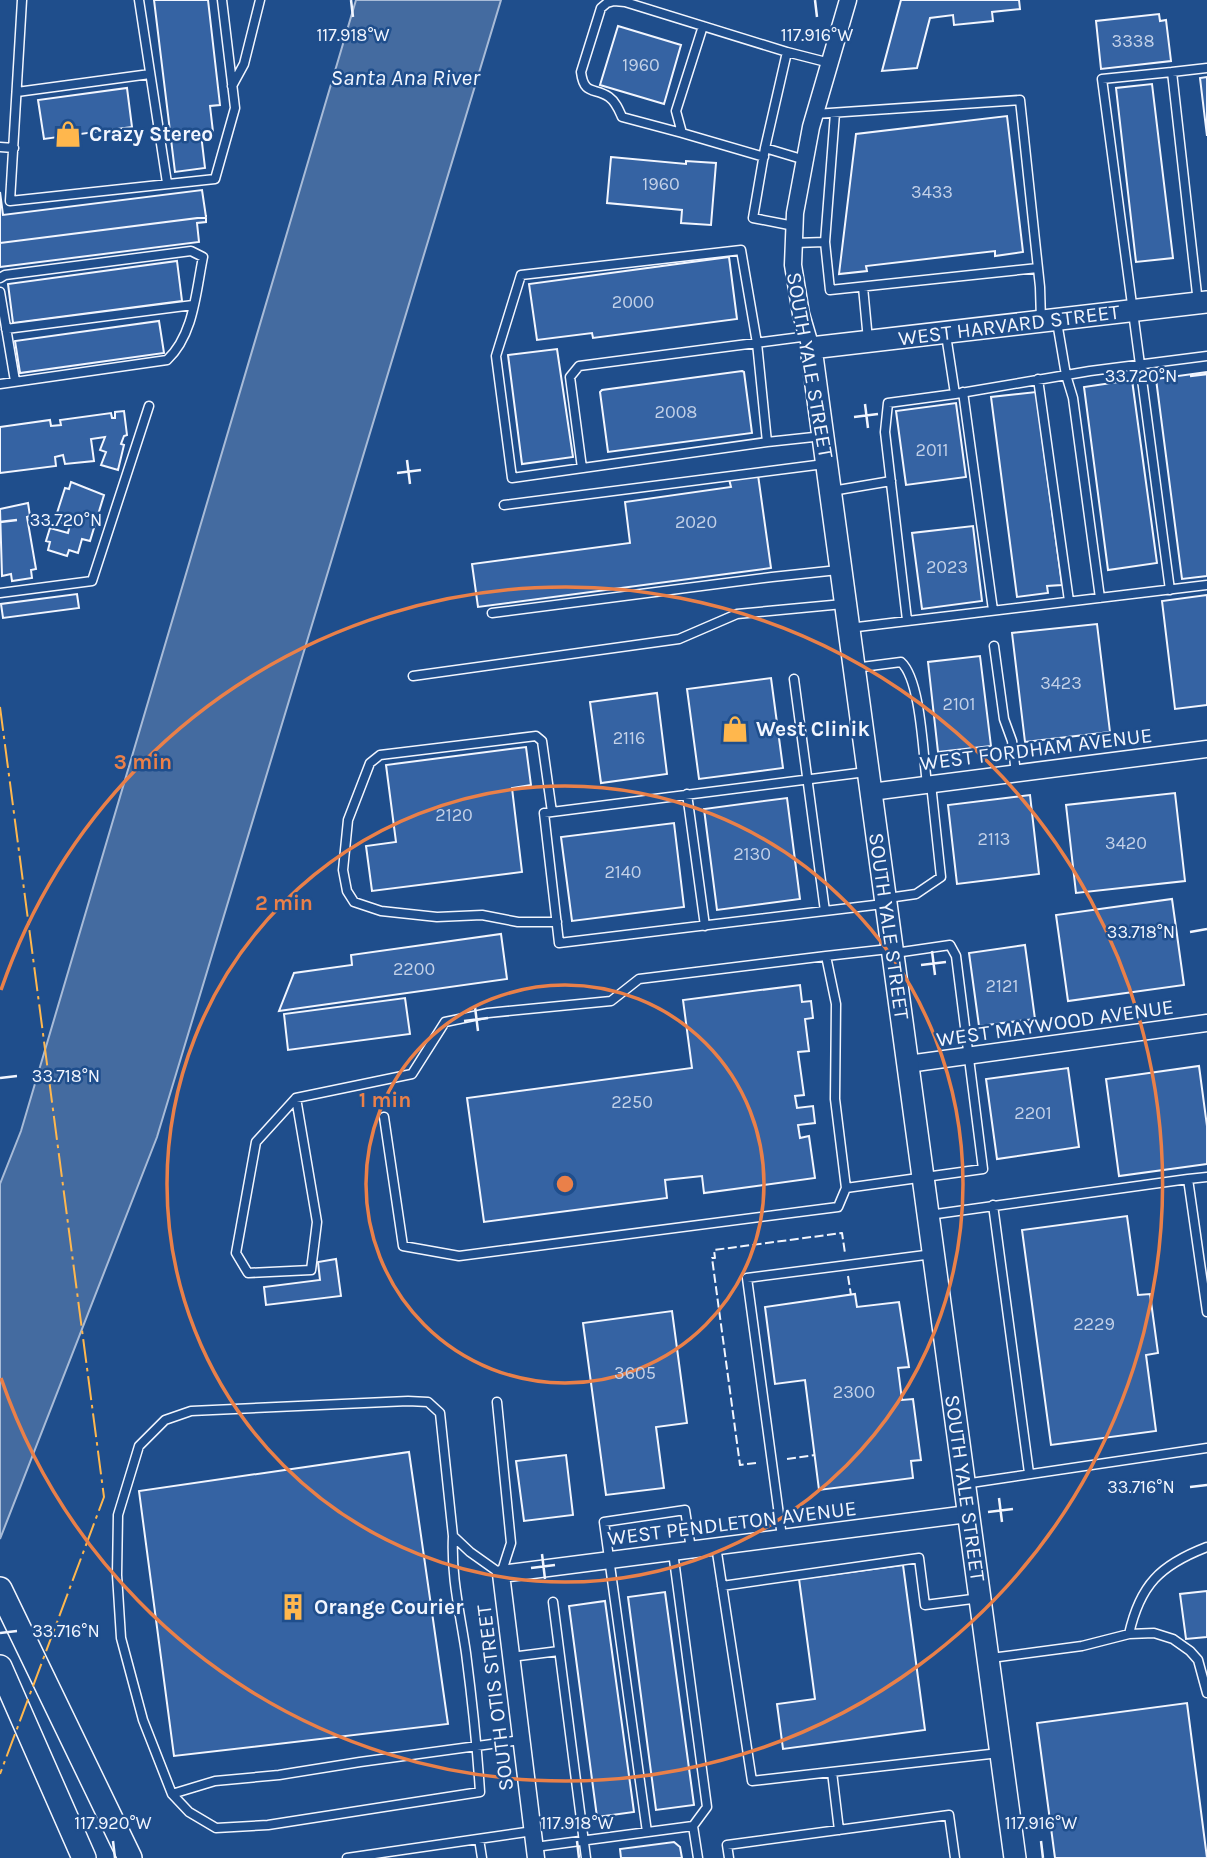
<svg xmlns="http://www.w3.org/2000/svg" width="1207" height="1858" font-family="Karla,sans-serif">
	<rect width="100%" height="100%" fill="#1f4e8c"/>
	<path fill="#446ba0" stroke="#a8bbd7" stroke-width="2" d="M356 0H501L157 1137 0 1539V1184L21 1131Z"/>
	<path fill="#3563a3" stroke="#f2f6ff" stroke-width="2" d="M154 0H208L220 105 210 106 213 132 201 134 205 168 175 172Z
		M901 0H1019L1020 9 992 12 993 21 954 25 953 15 930 18 917 68 882 71Z
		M1159 14 1160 21 1166 20 1171 61 1101 69 1096 21Z
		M618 26 681 45 664 104 600 85Z
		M1207 77V136L1200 78Z
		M1152 84 1173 258 1136 262 1116 88Z
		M127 88 132 127 44 139 38 100Z
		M1007 116 1023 252 995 256V251L866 266 867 271 839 274 856 134Z
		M611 157 686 164V161L716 163 711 225 681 223 682 210 607 203Z
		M202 190 206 217 0 243V192L3 215Z
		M206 217V222L197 223 199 242 0 267V243Z
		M729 257 737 319 593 338 592 333 537 340 529 284Z
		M177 261 182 301 13 323 8 284Z
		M159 321 164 353 20 373 15 341Z
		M557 349 573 457 522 464 508 355Z
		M742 371 744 372 752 433 608 452 600 392 602 390Z
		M1207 372V576L1182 579 1156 379Z
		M1132 380 1157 563 1108 570 1084 387Z
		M1036 392 1062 585 1047 586 1048 593 1017 597 991 397Z
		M956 403 966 477 906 485 896 411Z
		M124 411 127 435 124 436 121 444 124 445 118 470 101 465 106 452 100 450 105 437 91 439 94 461 65 464 63 455 55 457 56 466 0 473V427L50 420 51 426 61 425 60 420 111 413 112 418H115V412Z
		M758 475 771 568 478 607 472 564 630 543 625 502 731 487 729 479Z
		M71 482 104 495 90 541 82 539 78 553 69 550 67 556 48 550 50 542 46 541 50 528 68 533 70 525 59 522 62 514 57 513 65 488 69 489Z
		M28 503 30 516 27 517 36 569 31 570 32 578 12 581 11 574 2 576 0 509Z
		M973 526 982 601 922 609 912 533Z
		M77 594 79 608 3 618 1 604Z
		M1207 595V705L1175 709 1162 601Z
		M1097 624 1110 732 1025 742 1012 633Z
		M980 656 991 746 938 752 928 662Z
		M771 678 783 768 699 779 687 689Z
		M657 693 667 774 601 783 590 702Z
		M526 747 531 785 512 788 522 872 372 891 366 846 396 842 386 765Z
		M1175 793 1185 881 1076 893 1066 805Z
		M1030 795 1039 874 957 884 948 805Z
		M787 798 800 899 717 910 704 809Z
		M674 823 684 907 572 921 561 837Z
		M1172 899 1184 985 1068 1001 1056 915Z
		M501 934 507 979 279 1011 294 973 352 965 351 955Z
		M1025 945 1035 1019 979 1026 969 953Z
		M800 985 802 1002 811 1001 813 1018 805 1019 809 1051 798 1052 804 1095 795 1096 797 1108 813 1106 815 1123 798 1125 800 1138 809 1136 815 1178 704 1193 702 1176 665 1180 667 1198 484 1222 467 1098 692 1068 683 1000Z
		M405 998 410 1034 288 1050 284 1014Z
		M1199 1066 1207 1126V1164L1119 1176 1106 1079Z
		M1068 1068 1079 1147 997 1159 986 1079Z
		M1127 1216 1138 1295 1150 1294 1158 1353 1146 1355 1156 1431 1051 1445 1022 1230Z
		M336 1259 341 1296 266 1305 264 1287 320 1280 318 1262Z
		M855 1294 857 1307 899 1302 909 1367 898 1368 902 1400 913 1399 921 1460 911 1461 913 1478 819 1490 805 1380 775 1384 765 1307Z
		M672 1311 687 1423 656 1427 664 1488 606 1495 583 1323Z
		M409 1452 448 1724 174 1756 139 1491Z
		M566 1455 573 1515 524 1521 516 1461Z
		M903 1565 925 1730 783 1749 777 1704 815 1699 799 1579Z
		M1207 1591V1637L1186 1639 1180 1594Z
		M665 1592 694 1805 656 1810 628 1597Z
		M605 1601 634 1812 597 1817 569 1606Z
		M1187 1703 1207 1858H1055L1037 1723Z
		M674 1842 680 1847 682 1858H621L620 1849Z"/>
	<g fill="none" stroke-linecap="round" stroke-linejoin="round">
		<defs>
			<path id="lane" d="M22 0 10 201 215 179 235 108 222 0
				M139 0 167 183
				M703 26 676 111 682 133 764 157
				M232 86 244 64 260 0
				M17 92 150 74
				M815 114 1020 100 1040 287 1041 321
				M682 133 622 117C619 110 616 102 609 97 595 87 584 96 581 72L601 8 607 3 614 1 625 2 787 52
				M0 147 14 148
				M765 148 787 52 830 63
				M794 226 753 218 765 148 805 160
				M825 242 830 290 1038 268
				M794 243 825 242 835 113
				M741 250 757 343 767 442 512 478 496 356 521 275Z
				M0 278 5 275 191 251 203 257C196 291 194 335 167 360L0 384
				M863 287 868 340
				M0 292 15 381
				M1198 303 1172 72 1207 68
				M1057 322 1066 375 1073 398 1100 598
				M6 329 193 305
				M946 335 955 394 1090 371 1207 356
				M1038 379 1069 601
				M963 392 993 610
				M767 442 823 436
				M582 468 570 377 579 366 809 336
				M832 491 891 481
				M504 505 824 464
				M1170 590 1102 79 1172 72
				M0 593 92 581 149 406
				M492 613 772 577 838 570
				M907 620 885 432 888 403 955 394
				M849 628 1207 585
				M994 646 1004 719 1012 741 1016 773
				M854 668 901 662C921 680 923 755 927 784
				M413 676 679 639 737 614 843 604
				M794 679 825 911
				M866 772 544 813 559 943 883 904
				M687 794 705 926
				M552 812 542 741 536 736 380 755 370 763 348 820 343 870 347 891 354 902 381 911 437 917 482 915 518 922H557
				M888 898 916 894 941 877 931 784
				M889 949 826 956 836 1004 835 1099 846 1188 983 1169 956 956 950 945 895 953
				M296 1098 317 1222 311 1270 248 1273 236 1253 256 1142 296 1098 412 1074 445 1022 488 1013 611 1001 639 979 826 956
				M384 1117 403 1246 459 1256 838 1207 846 1188
				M1188 1179 1207 1177
				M993 1205 1029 1473
				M929 1215 1188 1179 1207 1312
				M964 1484 1207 1448
				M453 1536C451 1578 460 1612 466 1653 472 1699 477 1745 480 1792L268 1825 216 1828 189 1812 172 1794 143 1720 121 1638 117 1575 118 1515 139 1446 165 1420 191 1411 408 1401 428 1402 440 1413 453 1536 470 1552 501 1574 511 1543 497 1402
				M782 1537 747 1278 933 1254
				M716 1546 752 1781 999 1753
				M673 1552 707 1807 693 1826
				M722 1586 919 1558 925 1605 980 1598
				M553 1602 586 1858
				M1129 1634C1140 1585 1160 1565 1207 1547
				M511 1657 559 1651
				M991 1658 1082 1646 1129 1634 1154 1633 1173 1639 1190 1651 1198 1660 1207 1693
				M832 1772 839 1830
				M172 1794 215 1781 279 1775 360 1762 521 1740
				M647 1832 604 1522 685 1510 691 1549
				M479 1839 482 1858
				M535 1847 693 1826 698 1858
				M347 1858 533 1831
				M729 1858 727 1845 949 1815 955 1858"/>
			<path id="street" d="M811 348 801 314 793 265 795 213 811 127 848 0
				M871 792 1207 749
				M908 1064 1207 1023
				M536 1858 501 1574 968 1514"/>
			<path id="secondary" d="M1015 1858 811 348 1207 302"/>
			<path id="primary" d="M0 1589 130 1858
				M0 1667 84 1858"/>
		</defs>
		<use href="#lane" stroke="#f2f6ff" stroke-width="11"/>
		<use href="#street" stroke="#f2f6ff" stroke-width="19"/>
		<use href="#secondary" stroke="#f2f6ff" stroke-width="24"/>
		<use href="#primary" stroke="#f2f6ff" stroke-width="26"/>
		<use href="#lane" stroke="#1f4e8c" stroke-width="8"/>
		<use href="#street" stroke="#1f4e8c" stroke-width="16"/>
		<use href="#secondary" stroke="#1f4e8c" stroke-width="21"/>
		<use href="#primary" stroke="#1f4e8c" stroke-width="23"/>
		<path stroke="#f2f6ff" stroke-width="2" stroke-dasharray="9 3.5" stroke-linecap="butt" d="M848 1276 851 1295
			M787 1459 815 1455
			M756 1463 740 1465 712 1258H715L714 1250 842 1233 845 1253"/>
		<path stroke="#ffb74d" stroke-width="2" stroke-dasharray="24 5 3.5 5" stroke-linecap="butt" d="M0 707 104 1497 0 1774"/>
	</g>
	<path fill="none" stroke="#f2f6ff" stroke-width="2.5" d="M351 0 353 17M815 0 817 17M1190 376 1207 374M865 404 868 428M854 417 878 414M407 460 410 484M397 473 421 470M0 522 17 520M1190 932 1207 929M932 951 935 975M921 965 946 962M475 1007 478 1031M464 1021 488 1018M0 1078 17 1076M1190 1487 1207 1485M999 1498 1002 1522M988 1512 1013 1509M542 1554 545 1579M531 1568 555 1565M0 1633 17 1631M113 1841 115 1858M577 1841 579 1858M1041 1841 1043 1858"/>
	<g fill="none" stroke="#ea8049" stroke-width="3.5">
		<circle cx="565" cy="1184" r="199"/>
		<circle cx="565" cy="1184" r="398"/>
		<path d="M1 990A597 597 0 1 1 1 1378"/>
	</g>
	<defs>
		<symbol id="shop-bare" viewBox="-9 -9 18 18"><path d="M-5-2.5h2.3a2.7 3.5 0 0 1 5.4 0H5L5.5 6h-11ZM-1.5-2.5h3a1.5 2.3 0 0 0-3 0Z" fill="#ffb74d" stroke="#1f4e8c" stroke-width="2.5" paint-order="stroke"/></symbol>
		<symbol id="building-bare" viewBox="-9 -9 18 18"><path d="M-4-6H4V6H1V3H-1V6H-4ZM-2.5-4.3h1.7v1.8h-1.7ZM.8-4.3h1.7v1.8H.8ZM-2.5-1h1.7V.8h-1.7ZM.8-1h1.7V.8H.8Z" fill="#ffb74d" stroke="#1f4e8c" stroke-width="2.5" paint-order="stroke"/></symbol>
	</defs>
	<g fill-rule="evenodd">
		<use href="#shop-bare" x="49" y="115" width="38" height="38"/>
		<use href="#shop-bare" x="716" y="710" width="38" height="38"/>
		<use href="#building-bare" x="274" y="1588" width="38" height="38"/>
	</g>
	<g text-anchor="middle" stroke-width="5" stroke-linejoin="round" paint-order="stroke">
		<g font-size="18" fill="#c3d1e8">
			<text x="1133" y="47">3338</text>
			<text x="641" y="71">1960</text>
			<text x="661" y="190">1960</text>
			<text x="932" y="198">3433</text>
			<text x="633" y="308">2000</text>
			<text x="676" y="418">2008</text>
			<text x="932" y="456">2011</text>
			<text x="696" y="528">2020</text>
			<text x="947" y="573">2023</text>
			<text x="1061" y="689">3423</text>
			<text x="959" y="710">2101</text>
			<text x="629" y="744">2116</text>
			<text x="454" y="821">2120</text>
			<text x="994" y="845">2113</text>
			<text x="1126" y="849">3420</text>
			<text x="752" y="860">2130</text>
			<text x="623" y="878">2140</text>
			<text x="414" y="975">2200</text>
			<text x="1002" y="992">2121</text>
			<text x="632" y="1108">2250</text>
			<text x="1033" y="1119">2201</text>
			<text x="1094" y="1330">2229</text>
			<text x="635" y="1379">3605</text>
			<text x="854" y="1398">2300</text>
		</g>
		<g font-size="21" font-weight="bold" fill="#f2f6ff" stroke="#1f4e8c" text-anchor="start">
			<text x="89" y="141">Crazy Stereo</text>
			<text x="756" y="736">West Clinik</text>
			<text x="314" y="1614">Orange Courier</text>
		</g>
		<g font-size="21" fill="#f2f6ff" stroke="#1f4e8c">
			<text transform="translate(1009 325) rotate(-7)" y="7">WEST HARVARD STREET</text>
			<text transform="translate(810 365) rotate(80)" y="7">SOUTH YALE STREET</text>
			<text transform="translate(1036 749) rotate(-7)" y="7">WEST FORDHAM AVENUE</text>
			<text transform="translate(889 926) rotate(82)" y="7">SOUTH YALE STREET</text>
			<text transform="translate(1055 1023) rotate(-8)" y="7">WEST MAYWOOD AVENUE</text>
			<text transform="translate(965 1488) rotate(82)" y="7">SOUTH YALE STREET</text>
			<text transform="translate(732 1523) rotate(-7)" y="7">WEST PENDLETON AVENUE</text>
			<text transform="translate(495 1698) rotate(-97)" y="7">SOUTH OTIS STREET</text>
		</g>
		<g font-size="23" font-style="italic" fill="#f2f6ff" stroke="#1f4e8c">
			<text x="405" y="85">Santa Ana River</text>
		</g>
	</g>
	<g font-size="18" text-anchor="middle" fill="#f2f6ff" stroke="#1f4e8c" stroke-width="5" stroke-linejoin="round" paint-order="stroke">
		<text x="353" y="41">117.918°W</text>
		<text x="817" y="41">117.916°W</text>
		<text x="1141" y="382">33.720°N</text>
		<text x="66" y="526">33.720°N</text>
		<text x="1141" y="938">33.718°N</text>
		<text x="66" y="1082">33.718°N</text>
		<text x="1141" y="1493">33.716°N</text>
		<text x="66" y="1637">33.716°N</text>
		<text x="113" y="1829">117.920°W</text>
		<text x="577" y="1829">117.918°W</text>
		<text x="1041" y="1829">117.916°W</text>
	</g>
	<circle cx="565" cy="1184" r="10" fill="#ea8049" stroke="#1f4e8c" stroke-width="3.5"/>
	<g font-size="21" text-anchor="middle" font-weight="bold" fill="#ea8049" stroke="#1f4e8c" stroke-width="5" stroke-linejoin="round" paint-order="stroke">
		<text x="143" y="769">3 min</text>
		<text x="284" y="910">2 min</text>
		<text x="385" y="1107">1 min</text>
	</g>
</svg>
